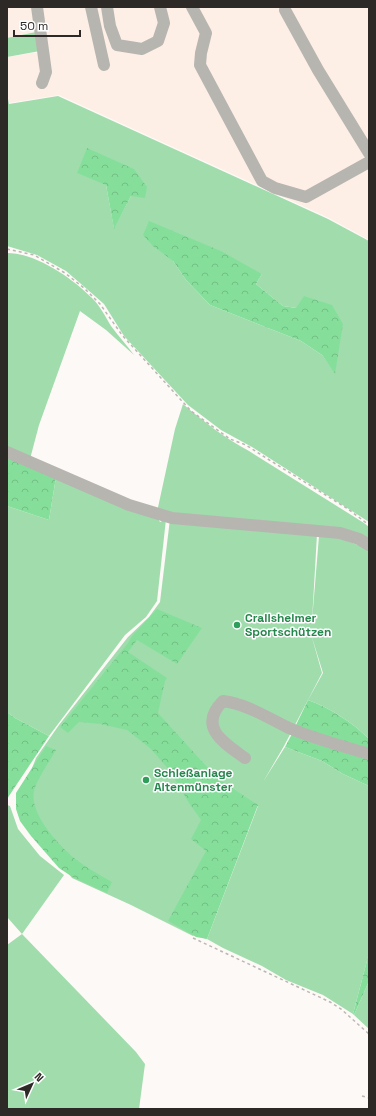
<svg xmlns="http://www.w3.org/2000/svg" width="376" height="1116" font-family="'Space Grotesk',sans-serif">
	<defs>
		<pattern id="forest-crowns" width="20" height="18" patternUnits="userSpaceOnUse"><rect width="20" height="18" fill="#85df9b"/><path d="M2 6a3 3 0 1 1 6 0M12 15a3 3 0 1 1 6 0" fill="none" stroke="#73bf85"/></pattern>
	</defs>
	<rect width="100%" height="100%" fill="#fdf9f6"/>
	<path fill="#feefe6" d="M7 7H369V240L329 218 59 95 9 103 7 90V57L39 52 7 42Z"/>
	<path fill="#a1dcad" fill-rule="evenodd" d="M36 32 40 51 7 57V38Z
		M7 93 9 104 58 96 328 219 369 241V522L252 447 221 430 188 405 124 336 104 304 88 290 66 271 37 255 7 246ZM106 185 131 196 114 228ZM173 261 262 274 256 284 283 306 296 308 335 373 322 355 301 341 210 305 186 280Z
		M7 253C36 253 72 278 92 298 100 306 105 316 111 326 118 336 127 345 134 355L106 330 80 311 39 425 30 459 7 450Z
		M183 404C204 422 225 438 249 451L364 523 369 527V542L157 512 175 429Z
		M56 477 157 517 160 522 166 519 157 601 146 617 125 635 49 736 15 718 7 712V506L49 520Z
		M170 519 317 534 312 621 319 536 336 537 369 549V739C352 722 330 708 308 700L323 673 311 634 322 673 284 746 263 782 285 747 322 761 343 774 369 786V953L353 1014 323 995 286 980 262 966 223 948 207 939 258 806 252 802 193 936 131 905 72 878 31 827 24 789 36 758 59 725 128 637 149 617 160 602Z
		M7 805 10 806 18 829 40 856 64 875 22 934 136 1052 145 1064 139 1109H7V945L22 934 7 917Z
		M369 981V1029L354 1015Z"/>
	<path fill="url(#forest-crowns)" d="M87 148 134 169 147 187 145 198 131 196 114 229 106 185 77 173Z
		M149 221 221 251 262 274 256 284 283 306 296 308 304 296 332 305 343 324 335 374 322 355 301 341 210 305 186 280 173 261 153 246 143 235Z
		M7 456 56 477 49 520 7 506Z
		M157 609 202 628 177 664 137 640 128 652 167 678 165 681 158 713 217 778 258 805 207 939 196 937 168 921 206 851 191 839 201 820 189 803 170 771 151 749 127 730 100 724 79 722 68 733 60 727 128 643 132 636Z
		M308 700C330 708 352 722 369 739V752L295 727Z
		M7 712 15 718 49 736 7 799Z
		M293 732 369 757V786L343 774 322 761 285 747Z
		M46 746 56 750C51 759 36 781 34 791 29 814 60 847 78 861 89 869 100 875 112 882L107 893 74 878 59 868 31 836 20 821 16 809V793Z
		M369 953V981L354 1015 353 1014Z"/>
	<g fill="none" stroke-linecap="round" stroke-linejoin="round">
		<path stroke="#bbb7b4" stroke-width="1.5" stroke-dasharray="3 3" stroke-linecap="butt" d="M7 249 34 255 65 273 84 288 100 304 122 335 191 411 230 439 246 445 263 456 348 509 369 525
			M193 938 330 1002 341 1009 369 1034
			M362 1096 369 1098"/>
		<path stroke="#b7b5b0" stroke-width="12" d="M37 7 46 72 42 83
			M91 7 104 65
			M107 7 110 26 117 45 142 49 158 41 164 23 160 7
			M192 7 206 33 201 53 200 65 262 181 275 188 306 197 369 162
			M285 10 318 70 369 153
			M7 452 129 505 172 518 340 533 359 539 369 545
			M245 758C224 743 197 727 223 701 247 704 268 718 289 728 315 739 342 746 369 754"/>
	</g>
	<g fill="#2e9e5b" stroke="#fff" stroke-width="1.5">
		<circle cx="237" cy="625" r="4"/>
		<circle cx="146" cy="780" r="4"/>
	</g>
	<g text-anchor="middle" stroke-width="3" stroke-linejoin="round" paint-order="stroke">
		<g font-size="12" font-weight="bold" fill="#27864d" stroke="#fff" text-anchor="start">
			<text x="245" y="622">Crailsheimer<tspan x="245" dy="14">Sportschützen</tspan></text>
			<text x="154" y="777">Schießanlage<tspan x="154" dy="14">Altenmünster</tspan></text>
		</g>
	</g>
	<rect width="376" height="1116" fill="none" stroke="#2d2926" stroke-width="16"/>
	<g transform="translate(32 1084) rotate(46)" stroke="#ffffff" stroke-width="3" paint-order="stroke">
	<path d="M0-3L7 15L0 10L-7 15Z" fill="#2d2926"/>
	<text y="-6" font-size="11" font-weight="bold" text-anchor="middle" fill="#2d2926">N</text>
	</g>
	<path d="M14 30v6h66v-6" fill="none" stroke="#2d2926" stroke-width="2"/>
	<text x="20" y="30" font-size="12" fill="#2d2926" stroke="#ffffff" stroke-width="3" paint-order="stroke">50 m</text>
</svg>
